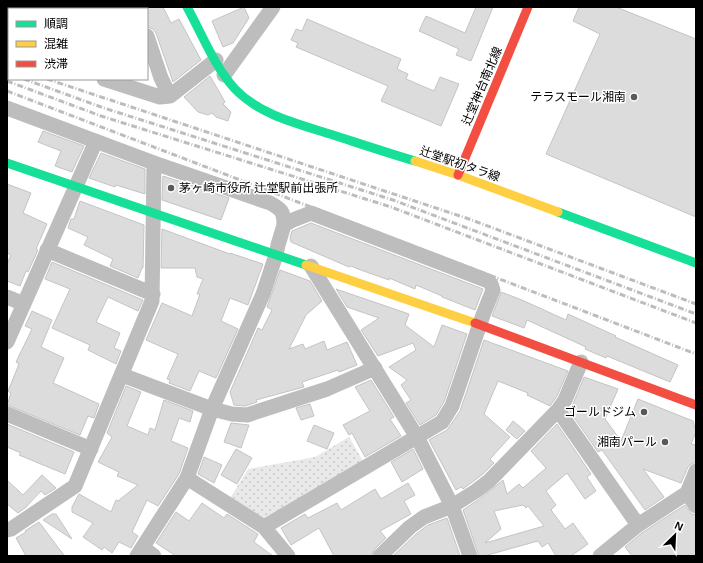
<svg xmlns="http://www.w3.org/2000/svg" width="703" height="563" font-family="Arial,'Noto Sans JP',sans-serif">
	<defs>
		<pattern id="park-dots" width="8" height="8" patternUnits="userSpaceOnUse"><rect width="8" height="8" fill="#e9e9e9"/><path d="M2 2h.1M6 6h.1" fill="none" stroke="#c6c6c6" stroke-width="1.8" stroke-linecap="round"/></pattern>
	</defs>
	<rect width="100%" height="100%" fill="#fff"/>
	<path fill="url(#park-dots)" d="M349 437 364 463 265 522 229 500 248 469 315 457Z"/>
	<path fill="#dcdcdc" stroke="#c4c4c4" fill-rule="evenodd" d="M147 7H163L171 23 179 19 201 60 173 82 156 33 153 29 147 27Z
		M244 7 249 18 233 43 223 47 212 21Z
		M476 7H493L471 61 456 55 459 49 419 31 426 16 465 33Z
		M579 7H616L696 39V217L546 154 600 34 573 21Z
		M307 19 401 59 397 69 408 74 406 79 434 91 440 77 459 84 441 126 381 101 388 86 296 47 298 43 291 40 296 29 302 31Z
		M210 76 225 102 223 104 231 112 228 121 216 117 212 113 208 115 198 112 184 97Z
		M43 131 84 146 72 172 55 166 61 151 38 142Z
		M101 153 145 169V194L116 185 115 187 89 178Z
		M163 176 229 198 221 220 162 200Z
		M7 184 31 193 23 213 47 224 36 249 38 250 28 272 26 271 20 286 7 281V264L11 255 7 253Z
		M80 201 144 225 143 268H142L138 278 110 266 113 259 84 245 88 237 68 228 71 219H74Z
		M311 223 483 289 475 310 442 297V296L416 285 415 289 389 278V280L358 269 351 266 349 267 291 242 290 238 292 231Z
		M162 229 230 254V253L263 264 248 305 230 298 221 321 238 329 216 378 199 371 190 391 169 383 170 380 167 379 178 354 146 340 162 303 192 316 200 294H197L203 279 197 277 195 268H161Z
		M52 262 143 300 138 311 108 297 96 322 120 333 114 348 121 351 116 364 88 350 90 345 52 328 70 289 45 279Z
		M280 270 310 281 322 301 306 315 289 349 303 344 305 349 324 341 327 350 347 342 357 365 339 372 338 370 302 382 304 387 256 400 257 402 245 406 234 405 230 392 258 328 262 330 272 310 267 307Z
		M336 289 409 314 405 325 434 347 442 325 467 334 444 402 436 415 420 425 406 403 411 400 401 385 407 380 389 367 416 350 413 343 378 356 361 330 379 318 347 307Z
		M501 292 522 300 566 320 568 314 616 336 615 337 678 365 670 382 607 356 606 358 585 349 586 347 527 320 524 328 492 316Z
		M32 311 52 320 41 347 64 358 53 383 99 404 94 418 88 416 80 435 7 405 11 393 8 391 19 364 16 362 32 329 25 326Z
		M484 340 568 371 557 396 550 406 527 395 528 393 498 381 484 414 510 437 490 459 494 463 483 474 463 489 461 487 456 490 429 440 447 430 460 411Z
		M584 377 618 389 605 419 621 441 638 399 693 421 696 432 691 444 696 445V462L691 464 688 467 681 483 643 469 664 497 645 510 602 450 598 452 569 410 573 404Z
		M371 380 394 417 390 419 401 436 365 457 352 433 349 435 343 425 370 411 355 387Z
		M126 386 141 392 127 426 148 435 150 428 155 430 164 400 193 411 190 422 179 418 171 441 188 448 179 474 158 506 147 500 132 532 138 536 131 548 119 542 112 553 104 547 102 550 83 537 93 523 72 512V507L79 494 111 512 116 500 118 501 138 485 117 476 119 472 98 462 112 437 107 433Z
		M310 404 314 416 301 420 296 408Z
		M513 421 525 431 517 439 506 430Z
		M231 423 249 425 241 448 224 442Z
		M7 424 74 452 65 474 19 455 21 453 7 447Z
		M557 424 591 474 587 477 596 491 585 499 567 473 546 491 556 505 551 510 565 529 573 523 588 544 571 556H556L548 543 542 547 538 541 484 556H479L463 510 481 498 503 480 507 494 519 484 523 488 546 468 531 451ZM523 505 526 508 528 506 544 526 485 543 501 529 494 511Z
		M314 425 334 433 327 449 307 441Z
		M236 449 252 458 237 484 221 475Z
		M413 449 423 469 402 482 391 462Z
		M204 457 222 465 214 483 198 474Z
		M42 475 56 488 45 495 41 491 25 508 18 513 7 504V480L23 495Z
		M408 483 415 495 404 501 411 514 380 531 386 538 374 550 371 556H334L319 528 291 545 281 528 305 514 308 518 337 503 341 510 375 489 381 499Z
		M202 503 224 518 227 514 258 534 254 542 273 556H176L156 543 176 512 189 521Z
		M685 505 692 514 696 515V556H632L625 547 643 532Z
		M52 514H56L72 539 43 520Z
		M447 518 460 556H393L416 534 428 525Z
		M39 522 60 550 65 556H26L16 538 26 532 25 531Z"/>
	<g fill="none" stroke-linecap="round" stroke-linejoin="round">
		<path stroke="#bdbdbd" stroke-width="15" d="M72 9 74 7
			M147 36 161 78 170 96
			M7 47H9
			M224 75 273 7
			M104 79 160 97 170 96 216 60
			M7 108 154 163 270 203C281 209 284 211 284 225
			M47 250 153 294
			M311 266 417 437 452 506 470 556
			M7 297 24 304
			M7 342 96 141
			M122 375 212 409 232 414 247 415 327 389 375 368
			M558 410 638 525
			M7 414 91 449
			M187 478 264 527 288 556
			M687 493 696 506
			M7 530 11 529 75 486 152 301 154 163
			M141 550 149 552 154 556
			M137 556 187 478 212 409 263 294 276 255 278 245 284 225 293 220 311 213 488 281 491 284 493 290 483 315 452 406 442 422 264 527
			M380 556 410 527 424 517 452 506 476 491 489 481 558 410 565 400 581 362
			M600 556 638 525 687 493 696 471"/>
		<path stroke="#16e098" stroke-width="9" d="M187 7C202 34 214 66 235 89 261 116 299 124 333 135 361 144 388 153 415 161
			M7 163 306 265
			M558 212 696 263"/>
		<path stroke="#ffcf43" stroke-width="9" d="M415 161 458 175 558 212
			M306 265 475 323"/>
		<path stroke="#f24e42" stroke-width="9" d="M458 175 528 7
			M475 323 696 405"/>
		<path stroke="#bdbdbd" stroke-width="3" stroke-dasharray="6 2 1 2" stroke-linecap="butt" d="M7 65 9 66
			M7 73H9
			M24 79 104 108 393 200 696 314
			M47 79 469 219 696 304
			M7 81 101 116 391 207 696 323
			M7 91 696 354"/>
	</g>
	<g fill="#595959" stroke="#fff" stroke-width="1.5">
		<circle cx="634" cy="97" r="4"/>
		<circle cx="171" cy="188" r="4"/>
		<circle cx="644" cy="412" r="4"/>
		<circle cx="665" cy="442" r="4"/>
	</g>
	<g text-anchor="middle" stroke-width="3" stroke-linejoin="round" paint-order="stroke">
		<g font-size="12" fill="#000" stroke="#fff">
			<text transform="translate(482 86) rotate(-67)" y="4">辻堂神台南北線</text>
			<text transform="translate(460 164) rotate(19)" y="4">辻堂駅初タラ線</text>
		</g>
		<g font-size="12" fill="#000" stroke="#fff" text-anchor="end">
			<text x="626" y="101">テラスモール湘南</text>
			<text x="179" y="192" text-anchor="start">茅ヶ崎市役所 辻堂駅前出張所</text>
			<text x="636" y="416">ゴールドジム</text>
			<text x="657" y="446">湘南パール</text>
		</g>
	</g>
	<rect width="703" height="563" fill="none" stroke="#000000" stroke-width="16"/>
	<rect x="8" y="8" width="140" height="72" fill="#ffffff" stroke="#999999"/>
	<rect x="16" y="21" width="20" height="6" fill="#16e098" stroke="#999999"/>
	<text x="44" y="28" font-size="12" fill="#000000">順調</text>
	<rect x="16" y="41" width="20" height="6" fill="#ffcf43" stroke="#999999"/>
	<text x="44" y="48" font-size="12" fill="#000000">混雑</text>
	<rect x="16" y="61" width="20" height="6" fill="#f24e42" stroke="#999999"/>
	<text x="44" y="68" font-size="12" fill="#000000">渋滞</text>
	<g transform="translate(675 535) rotate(24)" stroke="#ffffff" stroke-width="3" paint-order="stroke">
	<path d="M0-3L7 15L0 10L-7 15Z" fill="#000000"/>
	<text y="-6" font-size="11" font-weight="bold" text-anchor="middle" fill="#000000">N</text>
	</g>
</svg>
